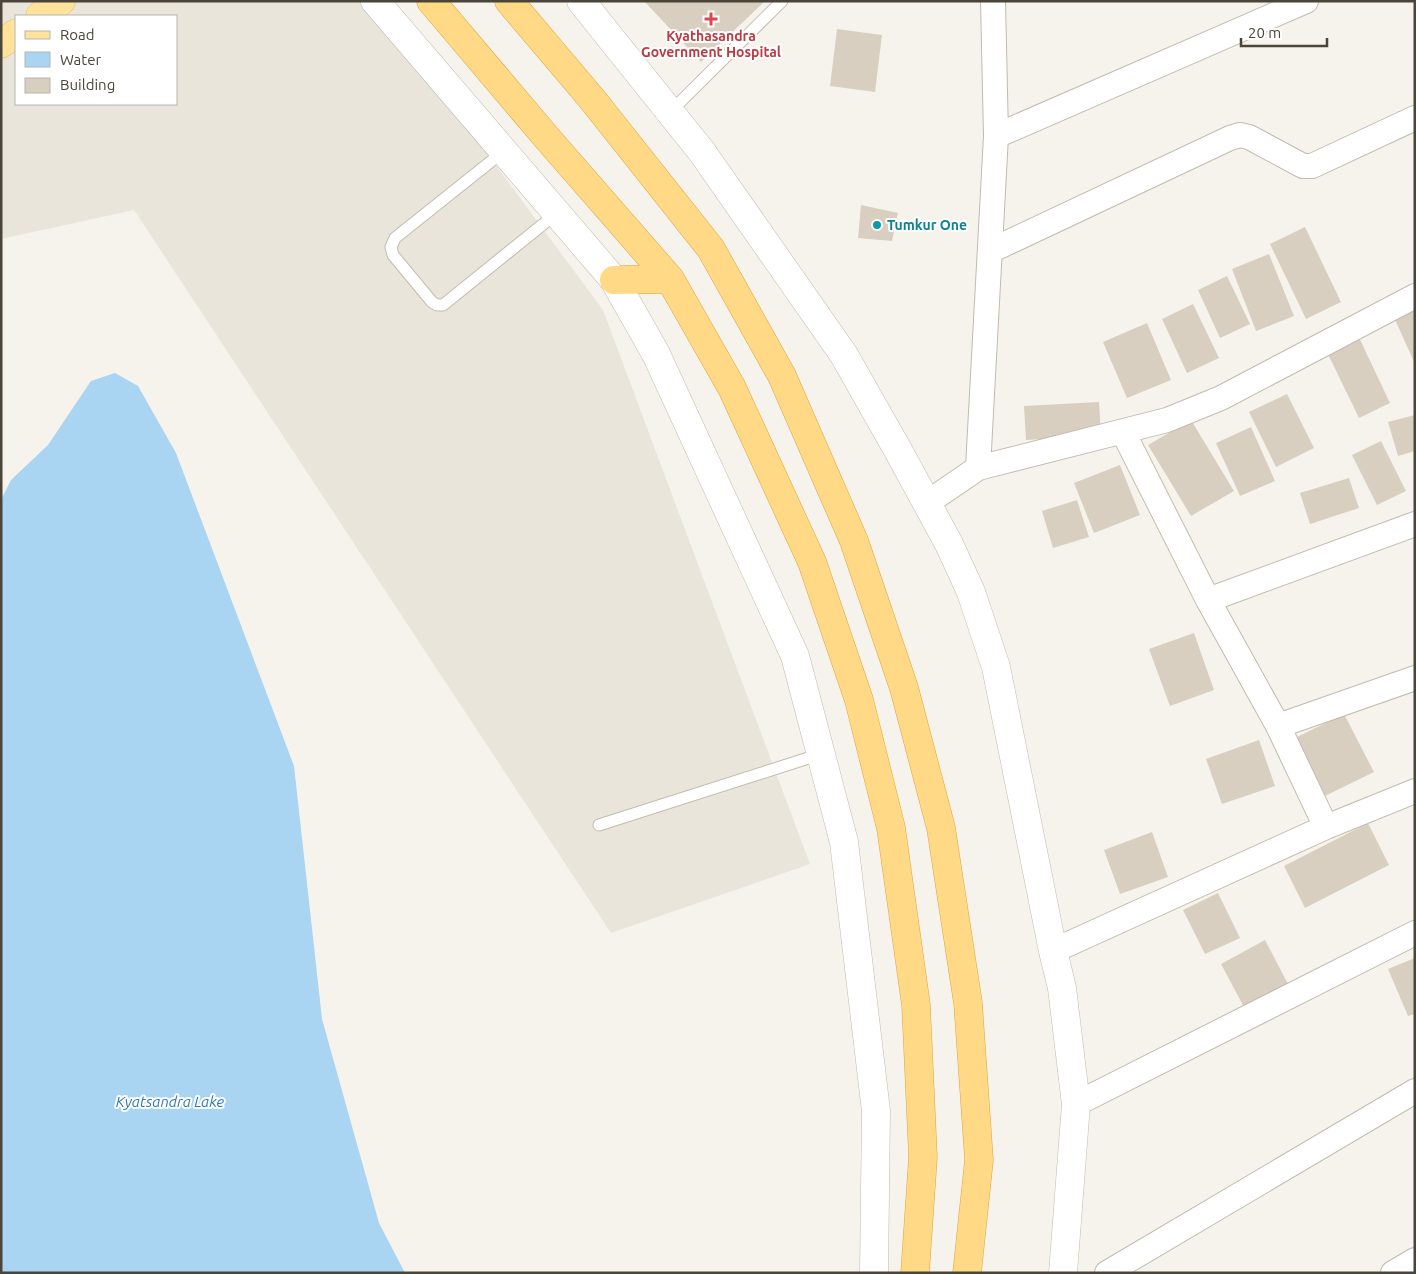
<svg xmlns="http://www.w3.org/2000/svg" width="1416" height="1274" font-family="Ubuntu,sans-serif">
	<rect width="100%" height="100%" fill="#f6f3ec"/>
	<path fill="#eae5da" fill-rule="evenodd" d="M1 1H374L603 310 810 864 611 933 134 210 1 239ZM16 16H176V104H16Z"/>
	<path fill="#a9d4f2" d="M115 373 138 386 176 453 294 766 322 1019 379 1223 405 1273H1V500L11 480 48 445 91 381Z"/>
	<path fill="#d8cfc1" d="M644 1H765L701 62Z
		M837 29 882 35 875 92 830 86Z
		M861 205 898 213 892 241 858 238Z
		M1305 227 1341 302 1306 319 1270 244Z
		M1269 254 1294 316 1256 331 1232 269Z
		M1227 276 1250 324 1220 338 1198 290Z
		M1415 302V364L1392 313Z
		M1193 304 1219 358 1187 373 1162 319Z
		M1147 323 1171 380 1127 398 1103 342Z
		M1356 331 1390 403 1359 418 1324 346Z
		M1287 394 1314 448 1276 467 1249 412Z
		M1099 402 1101 435 1026 440 1024 406Z
		M1415 415V451L1398 456 1388 422Z
		M1191 420 1234 491 1191 516 1148 445Z
		M1251 427 1275 481 1240 496 1216 443Z
		M1381 441 1406 491 1377 505 1352 455Z
		M1120 465 1140 515 1094 533 1074 483Z
		M1349 478 1359 508 1310 524 1300 493Z
		M1077 500 1089 537 1053 548 1042 511Z
		M1194 633 1214 690 1170 706 1149 649Z
		M1344 714 1374 772 1325 796 1295 738Z
		M1259 740 1275 786 1222 804 1206 759Z
		M1368 823 1389 865 1305 908 1284 866Z
		M1152 832 1168 877 1120 894 1104 850Z
		M1218 893 1240 938 1205 954 1183 910Z
		M1265 940 1288 984 1244 1007 1221 964Z
		M1415 958V1014L1408 1016 1388 969Z"/>
	<g fill="none" stroke-linecap="round" stroke-linejoin="round">
		<defs>
			<path id="service" d="M670 112 782 1
				M504 151 395 238 391 247 393 255 432 302 437 305H443L557 213
				M599 825 821 754"/>
			<path id="minor" d="M996 136 1306 1
				M990 251 1230 138 1240 135 1249 137 1303 166H1312L1415 118
				M1123 432 1208 600 1278 726 1326 827
				M978 468 1167 420 1221 398 1415 296
				M927 503 978 468 996 136 993 1
				M1208 600 1415 524
				M1278 726 1415 678
				M1053 951 1326 827 1415 791
				M1076 1104 1415 933
				M1107 1273 1415 1091
				M1393 1273 1415 1260"/>
			<path id="tertiary" d="M375 1 614 280 656 354 795 656 844 842 876 1111 874 1273
				M581 1 702 152 844 355 899 452 949 544 971 592 996 667 1053 951 1062 988 1076 1104 1063 1273"/>
			<path id="primary" d="M40 16 61 1
				M1 44 16 33"/>
			<path id="trunk" d="M431 1 547 138 670 279 732 388 812 562 859 700 891 828 916 1005 923 1157 915 1273
				M509 1 592 99 711 249 782 376 854 541 904 688 941 828 968 1003 979 1160 967 1273
				M614 280 670 279"/>
		</defs>
		<use href="#service" stroke="#c2bbae" stroke-width="13"/>
		<use href="#minor" stroke="#c2bbae" stroke-width="26"/>
		<use href="#tertiary" stroke="#c2bbae" stroke-width="29"/>
		<use href="#primary" stroke="#e6c16a" stroke-width="29"/>
		<use href="#trunk" stroke="#e0a43c" stroke-width="29"/>
		<use href="#service" stroke="#fff" stroke-width="11"/>
		<use href="#minor" stroke="#fff" stroke-width="24"/>
		<use href="#tertiary" stroke="#fff" stroke-width="28"/>
		<use href="#primary" stroke="#ffe39c" stroke-width="28"/>
		<use href="#trunk" stroke="#ffd985" stroke-width="28"/>
	</g>
	<path fill="#e0444e" stroke="#fff" stroke-width="2" d="M708.5 11.5h5v5h5v5h-5v5h-5v-5h-5v-5h5z"/>
	<circle fill="#0f9aa8" stroke="#fff" stroke-width="2" cx="877" cy="225" r="5"/>
	<g text-anchor="middle" stroke-width="4" stroke-linejoin="round" paint-order="stroke">
		<g font-size="14" font-weight="bold" fill="#be3a42" stroke="#fff">
			<text x="711" y="41">Kyathasandra<tspan x="711" dy="16">Government Hospital</tspan></text>
		</g>
		<g font-size="14" font-weight="bold" fill="#0d838f" stroke="#fff" text-anchor="start">
			<text x="887" y="230">Tumkur One</text>
		</g>
		<g font-size="15" font-style="italic" fill="#2e7ab2" stroke="#fff">
			<text x="170" y="1107">Kyatsandra Lake</text>
		</g>
	</g>
	<rect width="1416" height="1274" fill="none" stroke="#4b4439" stroke-width="5"/>
	<rect x="15" y="15" width="162" height="90" fill="#ffffff" stroke="#b7b4b0"/>
	<rect x="25" y="31" width="25" height="8" fill="#ffe39c" stroke="#b7b4b0"/>
	<text x="60" y="40" font-size="15" fill="#4b4439">Road</text>
	<rect x="25" y="52" width="25" height="15" fill="#a9d4f2" stroke="#b7b4b0"/>
	<text x="60" y="65" font-size="15" fill="#4b4439">Water</text>
	<rect x="25" y="78" width="25" height="15" fill="#d8cfc1" stroke="#b7b4b0"/>
	<text x="60" y="90" font-size="15" fill="#4b4439">Building</text>
	<path d="M1241 38v8h86v-8" fill="none" stroke="#4b4439" stroke-width="2.5"/>
	<text x="1248" y="38" font-size="15" fill="#4b4439" stroke="#ffffff" stroke-width="4" paint-order="stroke">20 m</text>
</svg>
